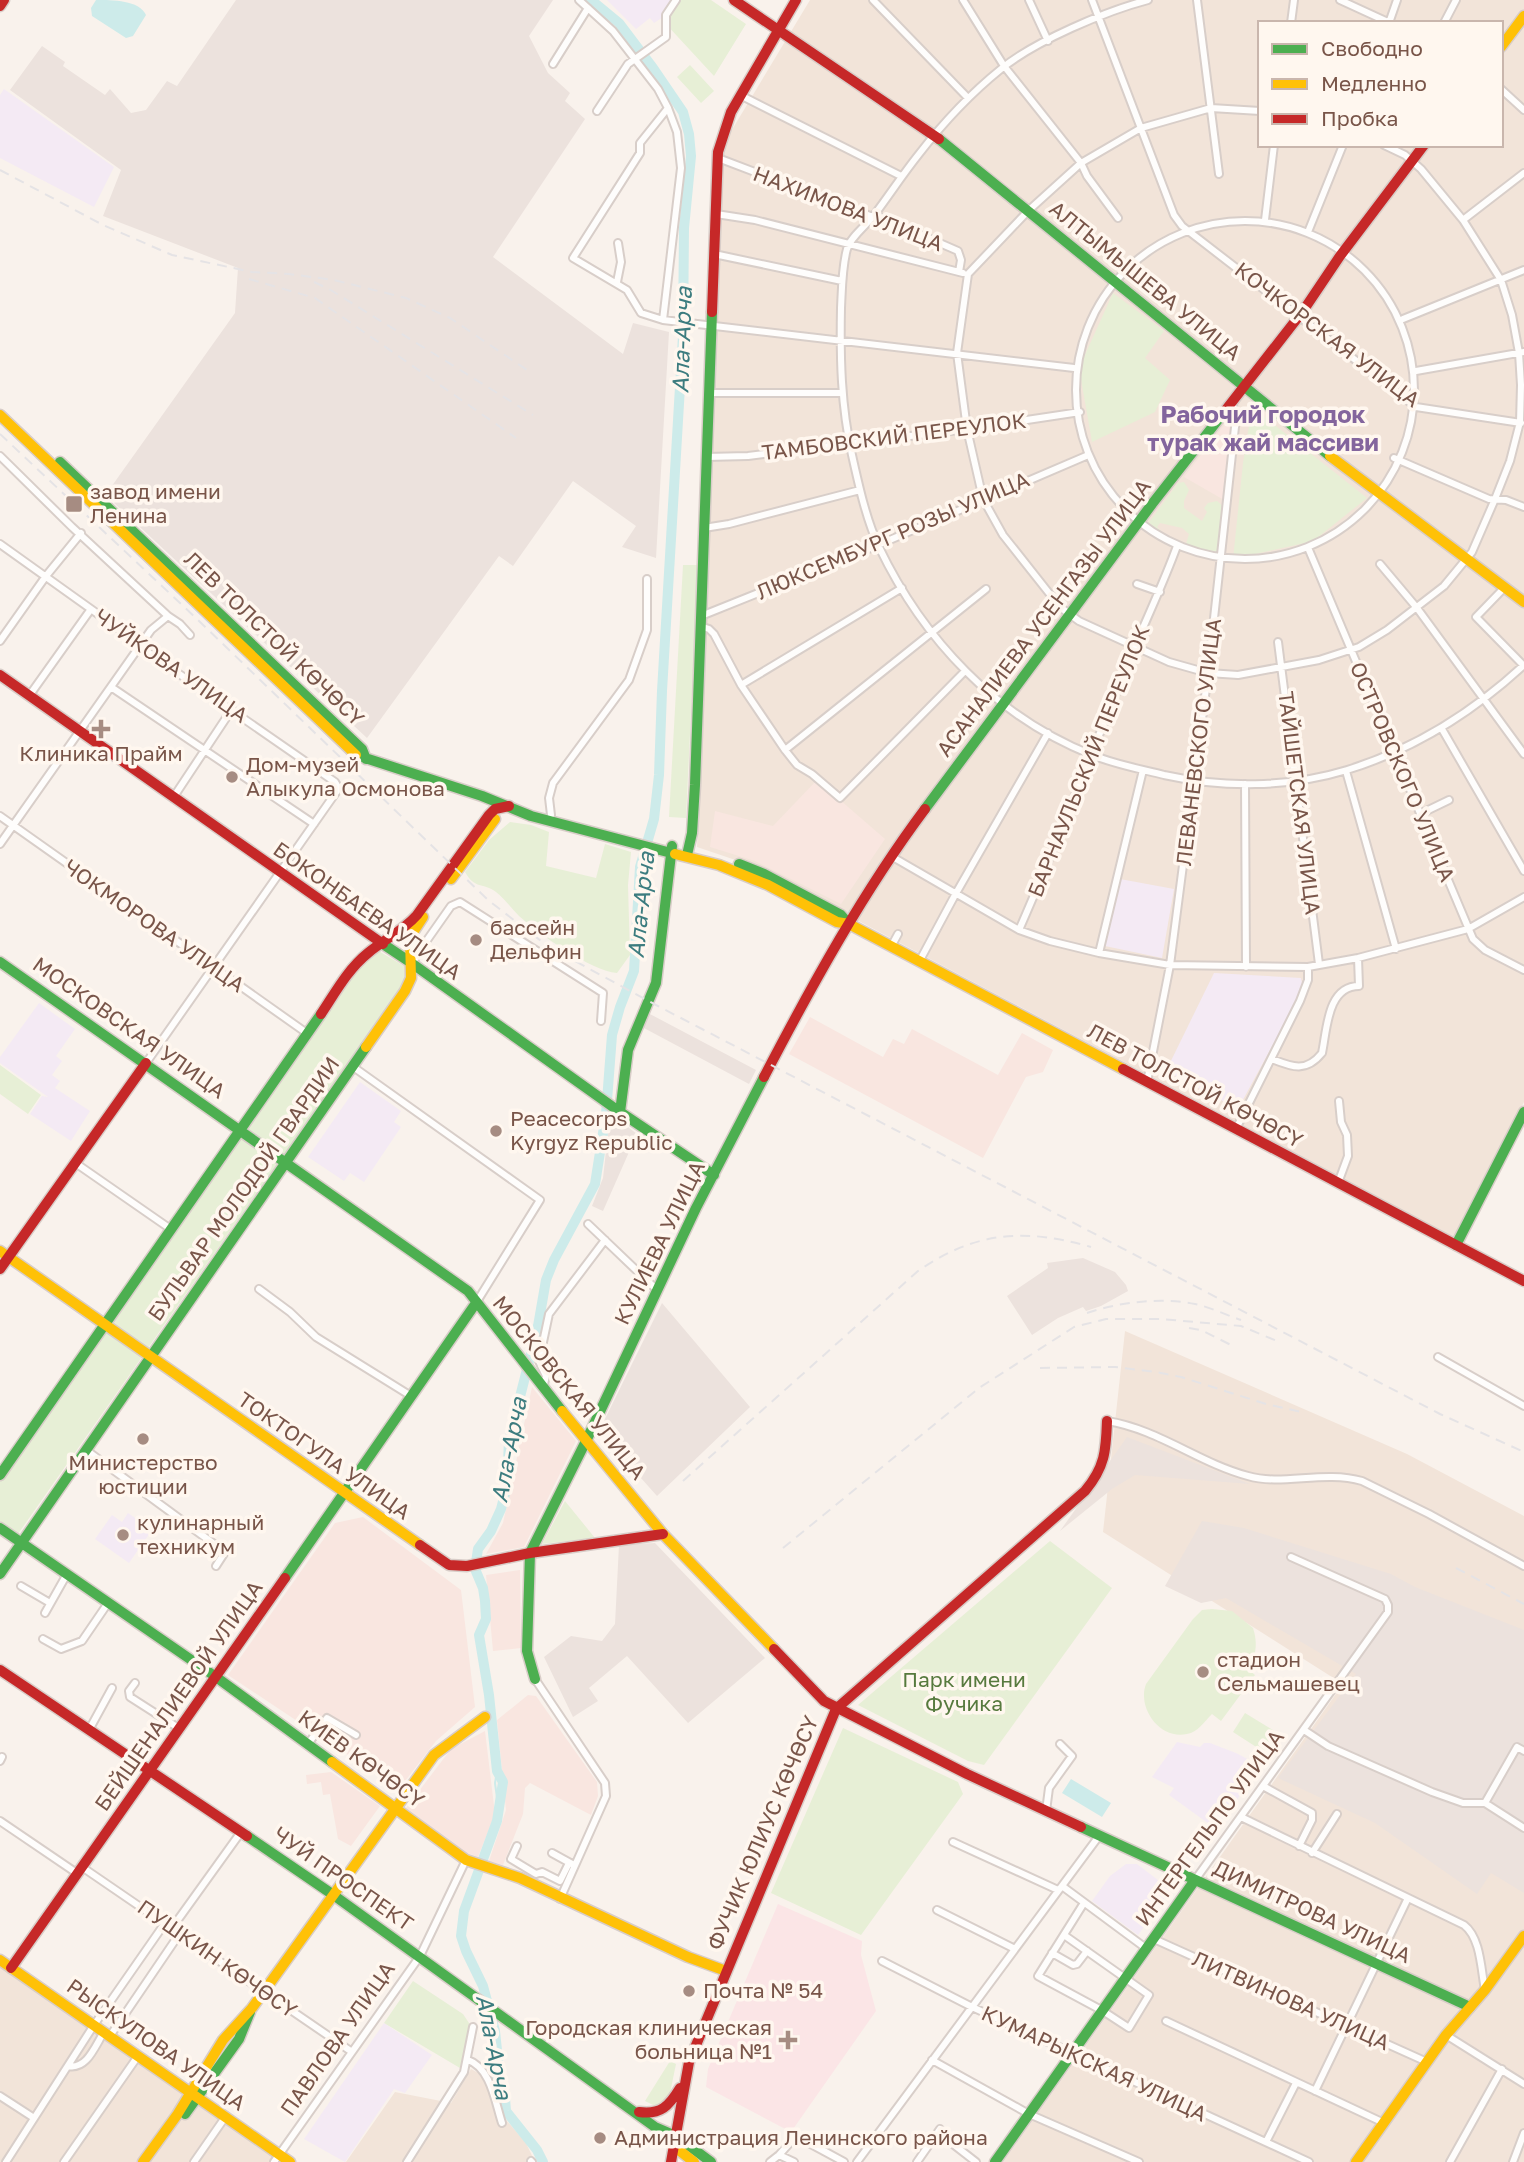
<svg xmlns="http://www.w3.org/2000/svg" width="1524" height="2162" font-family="'Golos Text',sans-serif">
	<rect width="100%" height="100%" fill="#f9f2ec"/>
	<path fill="#f2e4d9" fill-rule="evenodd" d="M810 0H1524V1102L1455 1238 759 868 697 847 722 156 730 133ZM1260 23H1501V145H1260Z
		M1125 1331 1407 1454 1524 1516V2162H1003L1343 1684 1103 1532Z
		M0 1966 228 2123 280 2162H0Z
		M471 2069 490 2079 501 2114 526 2143 535 2162H346L395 2092 451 2103Z"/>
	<path fill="#f9e6e0" d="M1228 420 1233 425 1224 500 1184 477Z
		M817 780 885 839 841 904 755 861 710 847 715 811 773 826Z
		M810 1017 883 1057 893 1039 904 1044 912 1029 998 1075 1022 1033 1053 1050 1043 1072 1026 1077 983 1158 789 1054Z
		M532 1387 576 1441 524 1547 486 1554 503 1523Z
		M363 1517 461 1590 475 1707 436 1741 399 1789 228 1675 335 1523Z
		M520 1570 521 1648 493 1651 486 1575Z
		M528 1695 536 1696 597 1782 598 1796 591 1815 530 1783 525 1788 523 1814 503 1865 489 1861 506 1810 497 1720Z
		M485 1731 495 1814 478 1857 465 1852 406 1808 451 1749Z
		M331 1772 380 1806 351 1846 338 1839 330 1794 323 1795 321 1782 307 1784 306 1775Z"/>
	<path fill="#ece2dd" d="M236 0H553L529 36 548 73 570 93 565 101 585 119 493 257 623 354 633 323 669 332 656 558 622 547 636 526 573 481 513 566 499 556 367 738 114 503 120 492 112 487 109 490 235 313 238 268 103 216 121 170 10 90 42 46 65 62 63 66 105 95 110 89 131 113 146 110 167 81 177 86Z
		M648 1013 756 1070 749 1084 642 1027Z
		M610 1116 619 1117 620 1121 637 1134 603 1211 592 1206 603 1178Z
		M1083 1258 1115 1272 1126 1285 1128 1291 1101 1306 1086 1311 1083 1307 1058 1318 1032 1335 1007 1296 1048 1268 1047 1263Z
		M662 1303 750 1407 657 1496 599 1431Z
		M1127 1437 1250 1484 1135 1475 1112 1489 1060 1531Z
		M1202 1521 1244 1528 1391 1574 1415 1587 1524 1630V1893L1491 1873 1477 1894 1375 1823 1278 1778 1356 1674 1226 1598 1201 1603 1165 1586Z
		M655 1543 765 1658 688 1723 627 1656 589 1688 598 1701 573 1717 544 1657 571 1636 602 1641 615 1624 619 1545Z"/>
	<path fill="#f4eaf4" d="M607 0H674L663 17 654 23 650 18 636 29Z
		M4 89 114 167 94 207 0 158V95Z
		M1120 879 1174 889 1162 958 1105 946Z
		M1214 973 1301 978 1303 989 1238 1109 1166 1071Z
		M39 1003 75 1029 56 1056 62 1061 52 1075 60 1081 55 1088 90 1111 71 1141 30 1114 42 1096 48 1097 0 1063V1057Z
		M360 1082 401 1111 394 1122 401 1127 364 1182 350 1173 344 1181 308 1157Z
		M128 1513 152 1530 129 1563 95 1539 112 1515 122 1522Z
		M1177 1742 1200 1747 1204 1743H1210L1236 1753 1261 1766 1216 1829 1169 1795 1174 1788 1152 1777Z
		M1126 1864H1137L1171 1890 1138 1935 1092 1901 1110 1876Z
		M384 2023 432 2055 405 2093 394 2089 345 2162 304 2139Z"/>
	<path fill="#fbe5e6" d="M778 1904 862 1941 861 1955 876 2011 791 2132 706 2087 708 2069Z"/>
	<path fill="#e7efd6" d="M681 0H711L746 24 714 76 665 23Z
		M690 65 714 91 701 103 677 77Z
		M1113 293 1164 331 1145 358 1170 380 1155 412 1092 442 1079 368Z
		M1252 407 1367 498 1317 538 1305 543 1233 559 1243 463Z
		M1184 482 1189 490 1184 501V508L1202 521 1207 512 1204 508 1208 503 1217 501 1224 507 1216 558 1186 544 1189 534 1182 528 1160 523 1157 527 1161 531 1159 535 1147 525 1178 483Z
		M683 565H698L686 818 669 817Z
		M510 822 531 825 549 832 546 866 596 878 605 844 631 852 628 885 630 955 617 973C591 971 539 934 519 916 511 908 504 898 496 892 483 882 475 890 465 872L489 840Z
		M377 950 404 966 405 976 402 986 284 1155 247 1129 365 960Z
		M0 1065 41 1095 28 1114 0 1094Z
		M241 1138 278 1163 148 1348 111 1322Z
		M105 1331 142 1357 18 1534 0 1522V1481Z
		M565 1501 595 1538 542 1544Z
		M1050 1541 1112 1588 984 1765 968 1761 858 1705Z
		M1212 1609 1232 1611 1253 1628C1258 1643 1256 1655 1249 1670L1255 1675 1221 1721 1212 1714C1204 1722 1198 1732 1187 1734 1159 1740 1137 1707 1146 1684L1193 1619 1202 1610Z
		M1245 1713 1276 1732 1264 1752 1233 1732Z
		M843 1728 958 1782 963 1794 861 1935 771 1893Z
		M413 1981 463 2014 471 2026 460 2068 384 2023Z
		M670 2061 676 2064 668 2103 659 2108 645 2101Z"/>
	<path fill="#cdebea" d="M96 0C113 0 139 0 146 15L133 36 126 38 92 16 91 8Z
		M1071 1779 1111 1803 1102 1817 1062 1793Z"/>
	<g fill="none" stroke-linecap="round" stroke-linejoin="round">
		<path stroke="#cdebea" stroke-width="2" d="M497 1771 495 1783 498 1805"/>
		<path stroke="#cdebea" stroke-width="10" d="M543 2162 537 2150 506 2111 505 2098 495 2076 498 2060 495 2031 483 1986 466 1951 461 1936 464 1911 497 1821 503 1782 497 1771 489 1695 479 1635 486 1619 485 1601 483 1588 475 1569 478 1549 491 1531 501 1509 507 1486 509 1440 538 1326 546 1280 554 1260 595 1184 606 1114 612 1035 620 1007 634 971 640 867 654 819 659 775 662 691 683 336 684 228 691 156 689 134 683 112 653 68 619 23 591 0"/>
		<defs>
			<path id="street" d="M579 0 613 31 658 89 668 108 677 132 681 168 663 320 1074 368
				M873 0 968 98
				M963 0 1004 66 1081 163 1087 176 1118 218
				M1029 0 1048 41
				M1092 0 1174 215 1182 226 1416 407 1521 423
				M1148 0C1106 11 1035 41 1001 69 970 94 943 123 919 154 903 174 890 194 875 214 867 225 851 236 847 249 842 267 842 288 841 308 840 358 841 406 852 455 859 486 866 519 879 547 923 639 996 717 1092 755 1114 764 1140 769 1164 775 1223 788 1288 788 1347 770 1415 749 1472 713 1524 665
				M1197 0 1219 174
				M1340 0 1390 23
				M1291 23 1294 0
				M1389 23 1397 0
				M1444 23 1456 0
				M553 64 588 8
				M1501 89 1524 110
				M740 95 901 176
				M597 111 628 64 666 37V15L676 0
				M1260 111 1211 108 1141 128 1081 163 1028 211 968 274 957 353 967 429 983 499 1003 535 1060 607 1079 621 1169 662 1208 673 1238 675 1319 660 1359 647 1387 630 1444 586 1472 552 1495 499 1510 461 1520 422 1521 385 1519 353 1512 315 1501 280 1463 220 1421 169 1405 155 1384 145
				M718 158 873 217H880L958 251 961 260 959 272
				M716 214 755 220 963 273
				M1265 220 1274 145
				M1463 220 1524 173
				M1076 390a169 169 0 1 1 338 0a169 169 0 1 1-338 0Z
				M1308 232 1343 145
				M714 254 842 281
				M617 282 621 262 618 243
				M1403 319 1524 270
				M663 320 641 313 627 290 573 258 640 153V143L668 108
				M1416 371 1524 352
				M709 393H842
				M0 456 72 527 168 616 180 624 190 635
				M706 457 748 456 967 429 1080 412
				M1394 458 1489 499 1506 500 1524 507
				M704 528 729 524 860 490
				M0 544 137 642 146 651 335 782 338 787 337 791 146 1063
				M1309 550 1473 939 1485 950 1524 970
				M1380 564 1417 608 1524 754
				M1137 584 1160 592
				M1505 587 1476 617 1524 666
				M701 616 878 545 1086 456
				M700 626 709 629 714 634 741 685 785 750 797 765 812 774 840 798 965 671
				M0 641 46 576 81 533
				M1278 642 1319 964
				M741 685 902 588
				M111 687 314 824
				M29 696 91 609
				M1442 729 1524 871
				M785 750 986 589
				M1346 771 1396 949
				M1245 784 1246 967
				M173 798 232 709
				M1420 814 1449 800
				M551 815 549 798 553 783 629 680 647 630V579
				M0 816 308 1034
				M0 844 151 630 168 616
				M891 856 1019 930 1050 941 1099 953 1170 965 1308 967 1358 958 1468 929 1524 897
				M1019 930C1060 837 1095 743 1134 649 1148 615 1164 582 1177 546
				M891 947 898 934
				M1099 953 1143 770
				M919 962 955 895 1048 733
				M413 963 418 953 451 906 460 902 603 993 601 1021
				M1272 1059C1292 1067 1306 1073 1322 1053 1327 1030 1327 986 1359 986L1358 958
				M352 1066 540 1200 476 1303
				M1147 1082 1170 965 1208 673 1236 418 1232 401
				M1236 1129 1300 1001 1308 980V967
				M74 1162 172 1230
				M1338 1183 1348 1156 1347 1135 1341 1122 1339 1101
				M588 1224 657 1290
				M259 1289 290 1312 316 1337 411 1396
				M1438 1357 1524 1406
				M543 1388 546 1376 539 1361 549 1314 605 1240
				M1107 1421C1158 1429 1199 1463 1248 1476 1282 1486 1324 1470 1362 1481L1429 1514 1524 1566
				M86 1450 225 1552 216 1566
				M21 1586 50 1603
				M45 1613 67 1574
				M43 1639 61 1649 82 1641 108 1603
				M535 1679 605 1783 606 1796 560 1899
				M135 1683 129 1691 130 1697 180 1729
				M89 1730 112 1688
				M1304 1730 1328 1746 1432 1792 1463 1803H1485L1524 1828
				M308 1744 327 1718 356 1735
				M0 1761 2 1757
				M1263 1786 1312 1813V1820L1299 1846
				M1485 1803 1517 1747 1524 1751
				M1046 1811 1049 1788 1072 1756 1060 1744
				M1241 1817 1464 1925C1481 1938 1481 1970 1485 1990
				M0 1821 78 1874
				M953 1842 1058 1890
				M517 1846 511 1859 536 1874 542 1872 560 1881 569 1863
				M552 1853 572 1864
				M1312 1853 1337 1814
				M82 1867 352 2052
				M1195 1880 1388 1612V1605L1385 1599 1291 1557
				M1062 1886 1147 1949
				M937 1910 1015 1949
				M172 1928 241 1832
				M1064 1935 1149 1995 1129 2028 1103 2011 1038 1976 1082 1906
				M1154 1939 1427 2062
				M1052 1953 1073 1965 1077 1964 1087 1951
				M882 1961 972 2007 1309 2162
				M1166 2021 1384 2123
				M1446 2035 1524 2084
				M110 2036 180 1933
				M468 2060C491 2068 495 2102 502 2123
				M932 2060 1029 2114 1139 2162
				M68 2066C87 2070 95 2046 104 2032
				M1315 2091 1408 1898
				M0 2096 34 2118
				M949 2141 976 2162
				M1266 2142 1296 2083
				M779 2155 794 2162
				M531 2161 532 2162
				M6 2162 94 2025 165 1923
				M64 2162 138 2056
				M194 2162 226 2116
				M274 2162 420 1956 466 1860
				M407 2162 464 2072 473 2027
				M770 2162 779 2155 796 2136 844 2162
				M857 2162 1099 1836
				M917 2162 940 2129
				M1450 2162 1502 2069
				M1513 2162 1524 2133"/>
			<path id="fast" d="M939 139 1330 456
				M60 462 362 749 366 759
				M356 755 482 796 531 816 675 854
				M925 809 1152 504 1221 416
				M687 855 692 833 695 785 712 312
				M739 864 764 874 841 915 849 924
				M383 944 410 962
				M0 962 468 1291 562 1411
				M410 962 620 1112 714 1175
				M620 1112 628 1050 656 983 672 846
				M1456 1245 1524 1112
				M0 1475 321 1014
				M0 1528 216 1677 332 1762
				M0 1574 366 1047
				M285 1578 476 1303
				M535 1679 527 1651 530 1553 587 1439 696 1208 764 1077
				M1081 1827 1470 2007
				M247 1836 332 1894 655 2127 676 2136 711 2162
				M185 2114 239 2039 250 2012
				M995 2162 1195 1880"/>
			<path id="slow" d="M1501 47 1524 16
				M0 415 356 755
				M1330 456 1524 602
				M675 854 719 865 768 885 837 922 849 924 1123 1069
				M451 879 495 819
				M366 1047 405 991 411 978 410 937 423 917
				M0 1251 420 1545
				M562 1411 663 1534 774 1649
				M332 1762 466 1860 520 1878 688 1957 726 1971
				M0 1960 290 2162
				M671 2144 694 2162
				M143 2162 177 2115 223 2040 252 2008 434 1755 485 1717
				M1356 2162 1446 2035 1485 1990 1524 1936"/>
			<path id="jam" d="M734 0 939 139
				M0 6 4 0
				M712 312 718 152 731 112 796 0
				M1221 416 1303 311 1340 256 1424 145
				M0 675 383 944
				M321 1014C335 993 348 969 368 953 385 939 403 931 417 915L489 815 495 809 509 806
				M1123 1069 1524 1281
				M764 1077C812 985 863 892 925 809
				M0 1269 146 1063
				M420 1545 449 1565 467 1566 530 1553 663 1534
				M774 1649 824 1701 967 1774 1081 1827
				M0 1670 247 1836
				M836 1709 1085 1491C1105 1467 1106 1451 1107 1421
				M11 1968 285 1578
				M639 2112C661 2115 669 2106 680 2088
				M671 2162 689 2062 836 1709"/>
		</defs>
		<use href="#street" stroke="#d8cec9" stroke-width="10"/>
		<use href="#fast" stroke="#d8cdc8" stroke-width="13"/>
		<use href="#slow" stroke="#d8cdc8" stroke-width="13"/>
		<use href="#jam" stroke="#d8cdc8" stroke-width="13"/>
		<use href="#street" stroke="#fefdfc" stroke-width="6"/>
		<use href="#fast" stroke="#4caf50" stroke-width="10"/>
		<use href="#slow" stroke="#ffc107" stroke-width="10"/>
		<use href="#jam" stroke="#c62828" stroke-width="10"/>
		<path stroke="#e5e3e5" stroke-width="2" stroke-dasharray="10 7" stroke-linecap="butt" d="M0 170 103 225 172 255 252 272 289 274 334 280 406 298 450 318 530 372
			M249 279 315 298 516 438
			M314 282 329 289 533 415
			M0 434 197 619 488 900 541 941 573 960 656 1005 1440 1414 1524 1452
			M1087 1313C1119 1302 1162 1297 1195 1304 1210 1307 1226 1315 1241 1320
			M1189 1328 1201 1330 1231 1345
			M1040 1368 1115 1367 1156 1372 1181 1377 1266 1404 1306 1413
			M683 1481 918 1271C976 1231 1025 1228 1091 1247
			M783 1548 979 1388 1074 1327 1106 1319H1161L1241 1326 1277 1341
			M1456 1568 1524 1604"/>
	</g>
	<g fill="#a68c82" stroke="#fff7ef" stroke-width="2.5">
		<rect x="65" y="495" width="18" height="18" rx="3.5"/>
		<path d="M97.5 718.5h7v7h7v7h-7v7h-7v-7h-7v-7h7z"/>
		<circle cx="232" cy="777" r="7"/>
		<circle cx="476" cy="940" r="7"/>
		<circle cx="496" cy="1131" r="7"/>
		<circle cx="143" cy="1439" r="7"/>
		<circle cx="123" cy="1535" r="7"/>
		<circle cx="1203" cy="1672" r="7"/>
		<circle cx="689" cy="1991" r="7"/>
		<path d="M784.5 2029.5h7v7h7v7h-7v7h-7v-7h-7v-7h7z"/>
		<circle cx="600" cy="2138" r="7"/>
	</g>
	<g text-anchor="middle" stroke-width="7" stroke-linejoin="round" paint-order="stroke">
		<g font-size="21" fill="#795549" stroke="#fff7ef">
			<text transform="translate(848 209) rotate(21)" y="7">НАХИМОВА УЛИЦА</text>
			<text transform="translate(1145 281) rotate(39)" y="7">АЛТЫМЫШЕВА УЛИЦА</text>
			<text transform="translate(1327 335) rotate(37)" y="7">КОЧКОРСКАЯ УЛИЦА</text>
			<text transform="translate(894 437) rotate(-7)" y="7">ТАМБОВСКИЙ ПЕРЕУЛОК</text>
			<text transform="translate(893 536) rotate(-23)" y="7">ЛЮКСЕМБУРГ РОЗЫ УЛИЦА</text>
			<text transform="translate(1044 618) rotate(-53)" y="7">АСАНАЛИЕВА УСЕНГАЗЫ УЛИЦА</text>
			<text transform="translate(274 639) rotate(44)" y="7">ЛЕВ ТОЛСТОЙ КӨЧӨСҮ</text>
			<text transform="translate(171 666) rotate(35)" y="7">ЧУЙКОВА УЛИЦА</text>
			<text transform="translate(1199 742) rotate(-83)" y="7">ЛЕВАНЕВСКОГО УЛИЦА</text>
			<text transform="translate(1089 761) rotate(-68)" y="7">БАРНАУЛЬСКИЙ ПЕРЕУЛОК</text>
			<text transform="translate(1402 772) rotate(67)" y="7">ОСТРОВСКОГО УЛИЦА</text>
			<text transform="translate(1299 803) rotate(83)" y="7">ТАЙШЕТСКАЯ УЛИЦА</text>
			<text transform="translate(367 911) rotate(35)" y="7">БОКОНБАЕВА УЛИЦА</text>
			<text transform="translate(154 926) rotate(35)" y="7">ЧОКМОРОВА УЛИЦА</text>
			<text transform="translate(129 1028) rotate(35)" y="7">МОСКОВСКАЯ УЛИЦА</text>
			<text transform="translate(1195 1086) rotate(28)" y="7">ЛЕВ ТОЛСТОЙ КӨЧӨСҮ</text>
			<text transform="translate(244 1189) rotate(-55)" y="7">БУЛЬВАР МОЛОДОЙ ГВАРДИИ</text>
			<text transform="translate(660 1243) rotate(-64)" y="7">КУЛИЕВА УЛИЦА</text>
			<text transform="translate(569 1388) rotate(51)" y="7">МОСКОВСКАЯ УЛИЦА</text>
			<text transform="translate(324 1456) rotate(35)" y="7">ТОКТОГУЛА УЛИЦА</text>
			<text transform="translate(179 1696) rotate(-55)" y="7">БЕЙШЕНАЛИЕВОЙ УЛИЦА</text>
			<text transform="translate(361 1759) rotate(36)" y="7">КИЕВ КӨЧӨСҮ</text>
			<text transform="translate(1210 1828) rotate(-54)" y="7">ИНТЕРГЕЛЬПО УЛИЦА</text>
			<text transform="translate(763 1833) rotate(-67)" y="7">ФУЧИК ЮЛИУС КӨЧӨСҮ</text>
			<text transform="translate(343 1879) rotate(35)" y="7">ЧУЙ ПРОСПЕКТ</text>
			<text transform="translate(1312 1912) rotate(25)" y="7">ДИМИТРОВА УЛИЦА</text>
			<text transform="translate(217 1959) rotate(35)" y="7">ПУШКИН КӨЧӨСҮ</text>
			<text transform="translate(1291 2001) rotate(24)" y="7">ЛИТВИНОВА УЛИЦА</text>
			<text transform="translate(338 2039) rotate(-55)" y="7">ПАВЛОВА УЛИЦА</text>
			<text transform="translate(156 2045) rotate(35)" y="7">РЫСКУЛОВА УЛИЦА</text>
			<text transform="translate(1094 2064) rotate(25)" y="7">КУМАРЫКСКАЯ УЛИЦА</text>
		</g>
		<g font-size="21" fill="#795549" stroke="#fff7ef" text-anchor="start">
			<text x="90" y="499">завод имени<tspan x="90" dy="24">Ленина</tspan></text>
			<text x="101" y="761" text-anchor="middle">Клиника Прайм</text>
			<text x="246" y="772">Дом-музей<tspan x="246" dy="24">Алыкула Осмонова</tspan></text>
			<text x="490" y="935">бассейн<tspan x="490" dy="24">Дельфин</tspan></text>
			<text x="510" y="1126">Peacecorps<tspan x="510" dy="24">Kyrgyz Republic</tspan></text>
			<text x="143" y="1470" text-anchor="middle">Министерство<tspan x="143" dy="24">юстиции</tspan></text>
			<text x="137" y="1530">кулинарный<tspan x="137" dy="24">техникум</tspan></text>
			<text x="1217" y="1667">стадион<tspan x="1217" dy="24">Сельмашевец</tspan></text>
			<text x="703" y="1998">Почта № 54</text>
			<text x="772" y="2035" text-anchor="end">Городская клиническая<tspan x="772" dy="24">больница №1</tspan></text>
			<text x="614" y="2145">Администрация Ленинского района</text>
		</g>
		<g font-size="21" fill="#577a3e" stroke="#fff7ef">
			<text x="964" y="1687">Парк имени<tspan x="964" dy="24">Фучика</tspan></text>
		</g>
		<g font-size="23" font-style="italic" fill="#3c7c7f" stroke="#fff7ef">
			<text transform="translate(682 340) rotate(-88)" y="8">Ала-Арча</text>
			<text transform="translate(641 905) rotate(-84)" y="8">Ала-Арча</text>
			<text transform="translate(509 1450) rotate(-79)" y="8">Ала-Арча</text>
			<text transform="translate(494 2047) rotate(79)" y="8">Ала-Арча</text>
		</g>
		<g font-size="24" font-weight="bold" fill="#83659d" stroke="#fff7ef">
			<text x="1263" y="423">Рабочий городок<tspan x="1263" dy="28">турак жай массиви</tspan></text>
		</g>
	</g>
	<rect x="1258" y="21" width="245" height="126" fill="#fff7ef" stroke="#c9b6ad" stroke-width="2"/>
	<rect x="1272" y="44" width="35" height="10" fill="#4caf50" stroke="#c9b6ad" stroke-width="2"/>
	<text x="1321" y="56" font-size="21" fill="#795549">Свободно</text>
	<rect x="1272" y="79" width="35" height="10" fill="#ffc107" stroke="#c9b6ad" stroke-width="2"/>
	<text x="1321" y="91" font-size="21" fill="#795549">Медленно</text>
	<rect x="1272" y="114" width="35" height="10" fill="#c62828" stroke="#c9b6ad" stroke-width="2"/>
	<text x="1321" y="126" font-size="21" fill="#795549">Пробка</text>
</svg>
